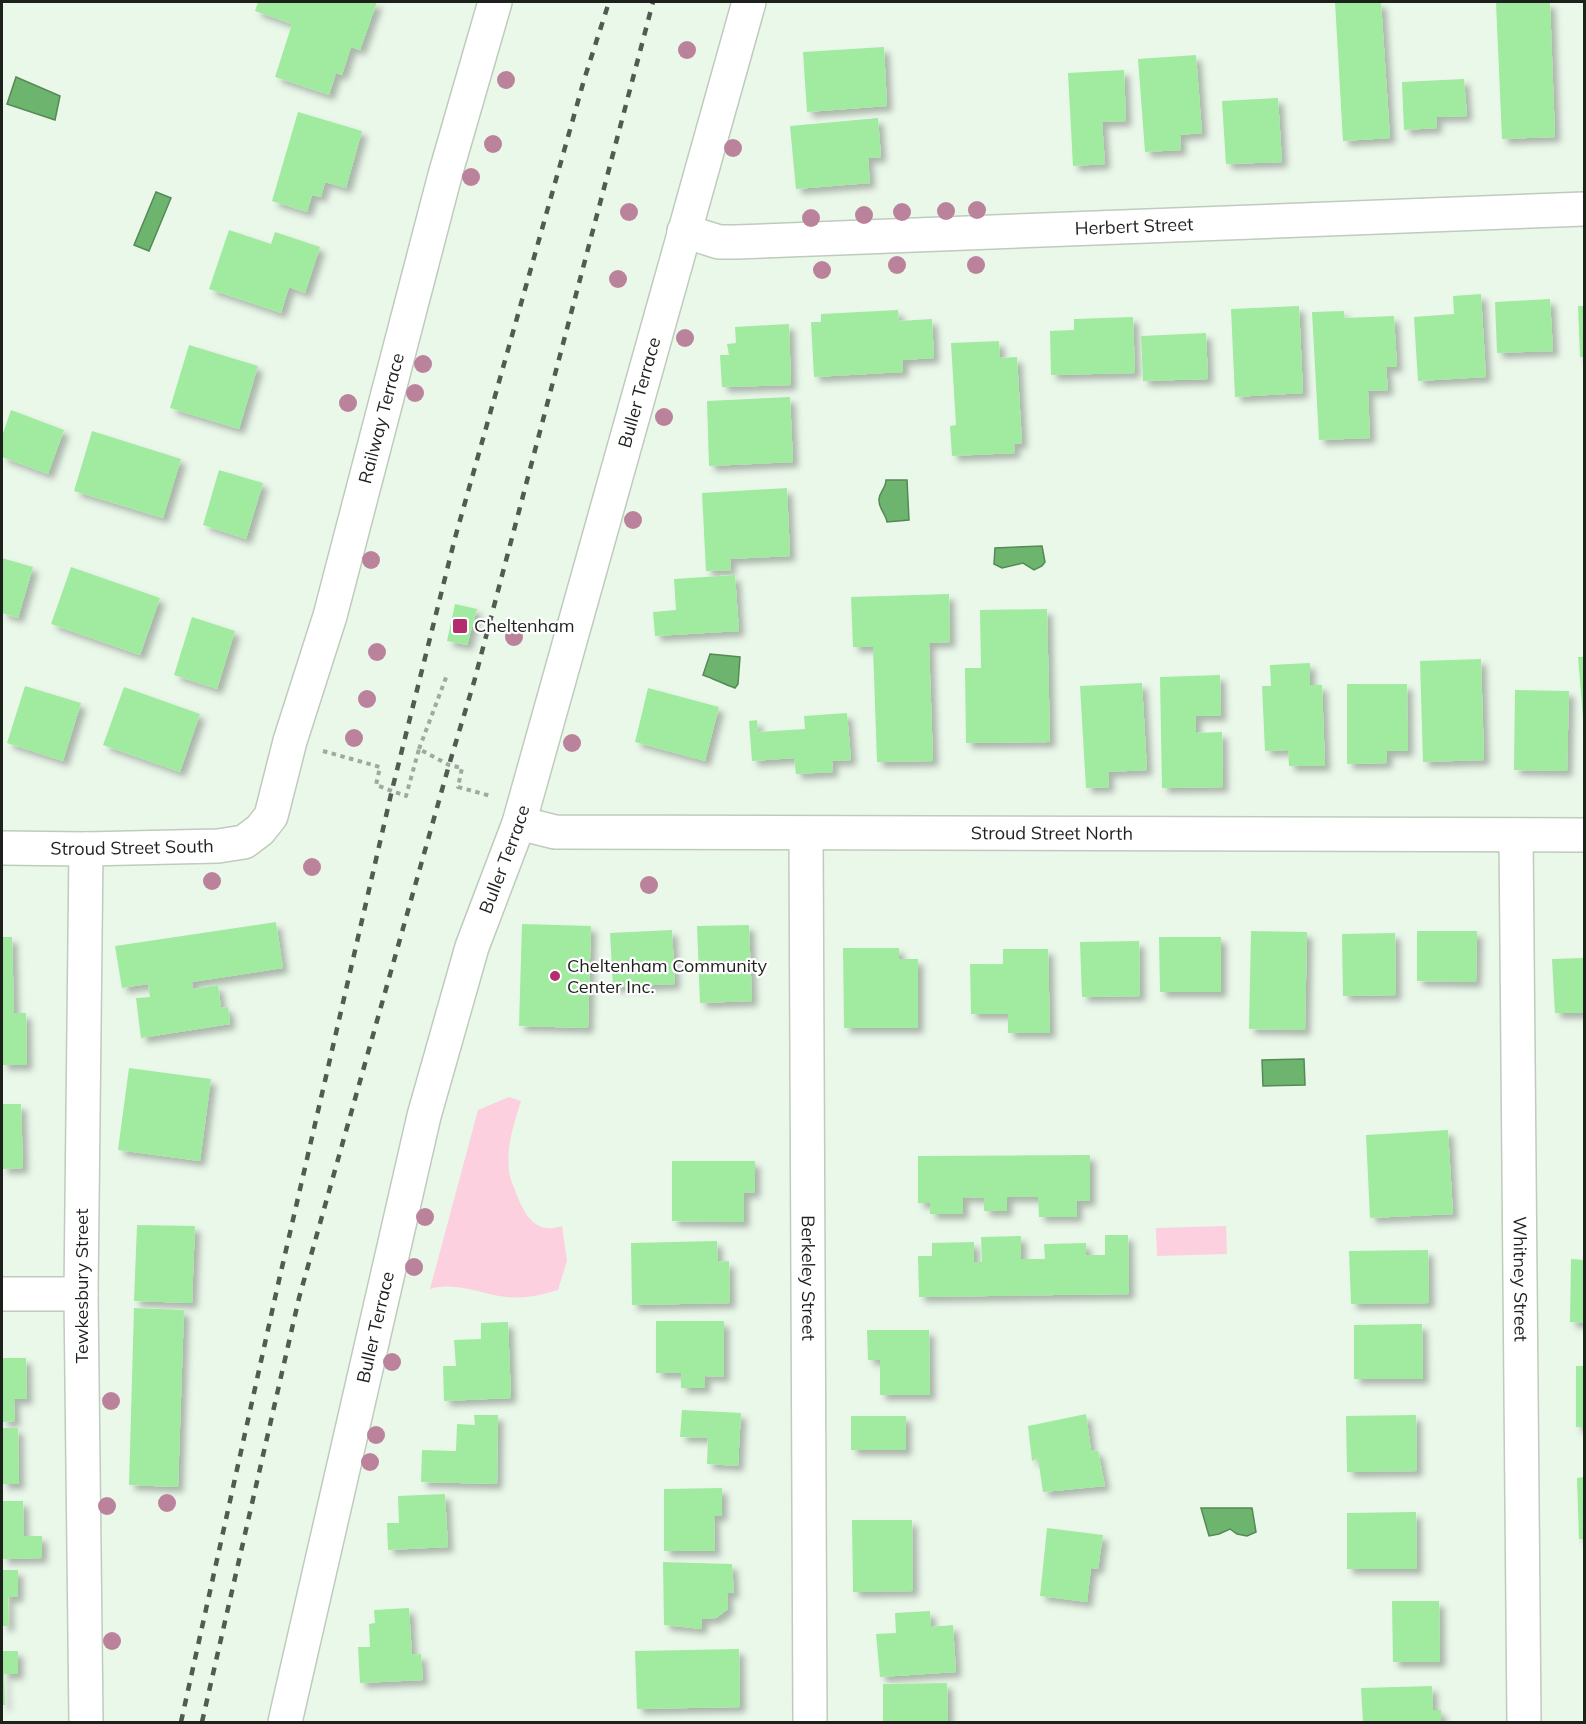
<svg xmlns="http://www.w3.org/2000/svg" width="1586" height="1724" font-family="Mulish,sans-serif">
	<defs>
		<filter id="shadow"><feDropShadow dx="5.5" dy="5.5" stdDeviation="3" flood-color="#0004"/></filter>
	</defs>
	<rect width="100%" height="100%" fill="#eaf8ea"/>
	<path fill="#fcd0df" d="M509 1097 521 1101C514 1124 506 1147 509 1170 509 1178 514 1186 516 1193 525 1215 535 1235 562 1226L567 1261 558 1290C538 1296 521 1300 499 1296 476 1292 453 1282 430 1289L478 1110Z
		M1226 1226 1227 1254 1157 1256 1156 1228Z"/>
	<path fill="#6db56e" stroke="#558955" stroke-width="1.5" d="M16 77 60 96 55 120 7 104Z
		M156 192 171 198 149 251 134 245Z
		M886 480H907L909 520 887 522C886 514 878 508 879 499 880 491 886 488 886 480Z
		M1042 546 1045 562 1042 566 1034 570 1023 563 1002 568 994 564 995 548Z
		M710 654 740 657 738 684 735 688C724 684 714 679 703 675Z
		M1304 1059 1305 1085 1263 1086 1262 1060Z
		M1201 1508H1252L1256 1532 1247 1536 1237 1534 1230 1529 1219 1534 1209 1536Z"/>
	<path fill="#a1eba0" filter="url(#shadow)" d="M258 2H377L360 50 351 47 342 75 336 73 329 95 275 77 292 24 255 11Z
		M1335 2H1381L1390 138 1343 141Z
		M1496 2H1550L1555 137 1502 139Z
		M884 47 887 106 807 112 803 52Z
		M1196 55 1202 133 1180 135 1181 150 1145 152 1138 59Z
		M1124 70 1126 121 1102 122 1105 164 1073 166 1068 73Z
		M1464 79 1467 116 1436 117 1437 128 1404 130 1402 82Z
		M1278 98 1282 162 1226 164 1222 101Z
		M298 112 362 131 346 188 325 182 321 197 312 195 307 212 272 201Z
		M878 118 881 157 868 158 870 183 796 189 790 126Z
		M229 230 271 244 275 232 320 247 305 293 289 287 281 313 209 289Z
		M1481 294 1486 377 1418 381 1414 317 1454 314 1453 296Z
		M1550 299 1553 351 1497 353 1495 302Z
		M1299 306 1303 393 1235 397 1231 309Z
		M1578 306H1584V357H1580Z
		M898 310 899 321 932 319 934 358 903 360V372L814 377 811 322H821V314Z
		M1344 311V318L1394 316 1397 367H1386L1388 390 1368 391 1370 438 1319 440 1312 312Z
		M1133 317 1135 373 1051 375 1050 331 1074 330V319Z
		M789 324 791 385 722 387 720 355H729L727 344 736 343 735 327Z
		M1206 333 1208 379 1143 381 1141 336Z
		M999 341 1000 358 1017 357 1022 443 1014 444 1015 453 952 456 950 426 956 425 951 343Z
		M189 345 258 366 239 429 170 408Z
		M790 397 793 462 709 466 707 401Z
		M11 410 64 430 48 474 2 457V436Z
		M92 431 181 459 163 518 74 491Z
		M219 470 263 483 246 539 203 525Z
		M787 488 790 556 730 559 731 570 706 571 702 493Z
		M2 558 33 567 18 618 2 613Z
		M71 567 160 598 140 655 51 624Z
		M735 575 739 631 655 636 653 612 676 610 674 579Z
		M949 594 950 642 929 643 933 761 877 762 873 647H853L851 597Z
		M455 604 477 609 467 645 447 641Z
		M1047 609 1050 742 966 743 965 668H981L980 610Z
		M192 617 235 631 217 689 174 675Z
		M1578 657H1584V717H1583Z
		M1481 659 1484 760 1423 762 1420 661Z
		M1310 663V685H1322L1325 766H1289L1288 750 1265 751 1262 686H1271L1270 665Z
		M1220 675 1221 716H1196V733L1222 732 1223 787 1162 788 1160 677Z
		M1142 683 1147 770 1108 772 1109 787 1086 788 1080 686Z
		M1347 684H1407L1408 751H1387V763L1347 764Z
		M25 686 81 703 63 761 7 743Z
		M124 687 200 714 180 772 103 745Z
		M648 688 719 707 705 761 635 742Z
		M1515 690 1569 691 1567 771 1514 770Z
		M847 713 851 760 832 761 833 772 796 774 794 758 752 761 749 721 757 720 758 732 805 729 804 716Z
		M276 922 283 968 192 982 193 989 218 985 221 1008 228 1007 230 1024 141 1038 136 998 150 997 148 984 122 988 115 946Z
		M522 924 591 926 588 1028 519 1026Z
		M749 925 752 1001 700 1003 697 926Z
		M672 930 675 984 613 987 610 933Z
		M1251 931 1307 932 1305 1030 1249 1029Z
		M1417 931H1477L1476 982 1417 981Z
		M1395 933 1396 995 1343 996 1342 934Z
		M2 937H12L14 1013H26L27 1065H2Z
		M1159 937H1221V992H1160Z
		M1139 941 1140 996 1082 997 1080 942Z
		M843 948H899V959H918V1028H844Z
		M1003 949H1048L1050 1033H1008V1014H971L970 964H1003Z
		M1584 958V1013H1555L1552 959Z
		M129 1068 211 1079 200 1161 118 1150Z
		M2 1104H21L23 1168 2 1169Z
		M1448 1130 1453 1214 1370 1218 1366 1135Z
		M1090 1155V1201H1077V1217H1039L1038 1197H1007V1211H984V1198L963 1197V1214H930V1203H918V1156Z
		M672 1161H755V1192L744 1193V1222L672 1221Z
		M137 1225 195 1226 192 1303 134 1301Z
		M1105 1235H1128L1129 1294 919 1297 918 1256H932V1243L974 1242V1262H982L981 1237 1021 1236V1259H1045L1044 1244 1086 1243V1255H1105Z
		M717 1241 718 1262 729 1261 730 1303 632 1305 631 1243Z
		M1428 1250 1429 1303 1351 1304 1349 1251Z
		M1571 1259 1584 1260V1323L1570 1322Z
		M134 1308 184 1310 178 1487 129 1485Z
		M656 1321H724V1377L705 1376V1388H681V1373H656Z
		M508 1322 511 1398 444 1401 443 1366H456L454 1340 481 1339V1323Z
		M1422 1324 1423 1379H1354V1325Z
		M867 1330H929L930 1395H880V1360H868Z
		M2 1358H26L27 1399H14L15 1421 2 1422Z
		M1576 1366H1584V1427H1576Z
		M682 1410 741 1413 738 1466 707 1464 708 1438 680 1437Z
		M1086 1414 1091 1450 1098 1451 1105 1486 1043 1492 1038 1458 1032 1461 1028 1426Z
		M474 1415H498L497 1484 421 1482 422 1450 456 1451 457 1424 475 1425Z
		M1416 1415 1417 1471 1347 1472 1346 1416Z
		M851 1416H906V1450H851Z
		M2 1428H18L19 1484H2Z
		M1584 1477V1539H1579L1577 1478Z
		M722 1488V1516H714L715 1551H664V1489Z
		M445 1494 448 1547 388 1550 387 1523H399L398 1496Z
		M2 1501H23L24 1536H42V1558L2 1559Z
		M1416 1512 1417 1569H1347V1513Z
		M852 1520H912L913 1591 853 1592Z
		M1047 1528 1103 1535 1098 1569 1091 1568 1087 1602 1040 1596Z
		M663 1562 732 1564 734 1593H727L728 1609 716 1618 702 1619V1629L664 1625Z
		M2 1570H18V1597H8L9 1626H2Z
		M1392 1601H1439L1440 1662H1393Z
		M409 1608 412 1655 421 1654 423 1680 360 1683 358 1647H370L369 1624 375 1623 374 1610Z
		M930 1611 931 1627 953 1625 956 1672 880 1677 876 1634 896 1633 895 1613Z
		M739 1649 740 1707 637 1709 635 1651Z
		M2 1651H18V1674H4L5 1705H2Z
		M947 1683 948 1722H883V1684Z
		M1432 1686 1433 1710H1441V1722H1363L1361 1688Z"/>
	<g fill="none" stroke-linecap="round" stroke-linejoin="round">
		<defs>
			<g id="minor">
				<path id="s1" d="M684 231 719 242H736L1584 209"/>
				<path id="s2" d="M519 823 555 832 1584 835"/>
				<path id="s3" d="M806 834 810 1722"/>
				<path id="s4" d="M1516 835 1524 1722"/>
				<path id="s5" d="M2 848 86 849 218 846 244 842 260 830 271 816 290 741 330 616 445 175 495 2"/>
				<path d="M86 849 81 1294 86 1722"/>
				<path d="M2 1294H81"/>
				<path id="s6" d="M285 1722 424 1116 472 947 519 823 749 2"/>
			</g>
		</defs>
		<use href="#minor" stroke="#becbbd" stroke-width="36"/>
		<path stroke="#9fa99f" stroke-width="4" stroke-dasharray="4.5 4.5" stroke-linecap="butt" d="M419 749 447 675
			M323 751 380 767 376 785 406 796 419 749 449 765 462 768 458 787 491 796"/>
		<use href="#minor" stroke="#fff" stroke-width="33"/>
		<path stroke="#525a52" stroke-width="4.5" stroke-dasharray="8 8" stroke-linecap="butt" d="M181 1722 277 1289 392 790 455 538 584 80 609 2
			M202 1722 299 1298 449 765 474 682 653 2"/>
	</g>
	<g fill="#bb839b">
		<circle cx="687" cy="50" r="9"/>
		<circle cx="506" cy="80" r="9"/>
		<circle cx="493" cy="144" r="9"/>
		<circle cx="733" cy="148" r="9"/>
		<circle cx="471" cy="177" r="9"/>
		<circle cx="977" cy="210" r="9"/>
		<circle cx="946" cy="211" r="9"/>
		<circle cx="629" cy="212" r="9"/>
		<circle cx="902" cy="212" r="9"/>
		<circle cx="864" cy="215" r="9"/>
		<circle cx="811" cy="218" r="9"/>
		<circle cx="897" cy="265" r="9"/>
		<circle cx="976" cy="265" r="9"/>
		<circle cx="822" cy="270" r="9"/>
		<circle cx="618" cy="279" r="9"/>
		<circle cx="685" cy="338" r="9"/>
		<circle cx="423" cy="364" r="9"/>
		<circle cx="415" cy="393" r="9"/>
		<circle cx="348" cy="403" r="9"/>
		<circle cx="664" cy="417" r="9"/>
		<circle cx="633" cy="520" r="9"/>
		<circle cx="371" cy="560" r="9"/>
		<circle cx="514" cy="637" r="9"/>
		<circle cx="377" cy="652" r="9"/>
		<circle cx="367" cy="699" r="9"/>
		<circle cx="354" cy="738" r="9"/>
		<circle cx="572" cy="743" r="9"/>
		<circle cx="312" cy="867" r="9"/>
		<circle cx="212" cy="881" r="9"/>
		<circle cx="649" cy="885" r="9"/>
		<circle cx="425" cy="1217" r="9"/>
		<circle cx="414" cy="1267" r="9"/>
		<circle cx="392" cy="1362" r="9"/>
		<circle cx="111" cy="1401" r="9"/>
		<circle cx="376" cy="1435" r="9"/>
		<circle cx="370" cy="1462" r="9"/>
		<circle cx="167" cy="1503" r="9"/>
		<circle cx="107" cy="1506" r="9"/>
		<circle cx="112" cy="1641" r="9"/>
	</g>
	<g fill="#b42d6f" stroke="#fff" stroke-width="2">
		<rect x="452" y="618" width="16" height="16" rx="3"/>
		<circle cx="555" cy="976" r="6"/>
	</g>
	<g text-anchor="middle" stroke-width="4.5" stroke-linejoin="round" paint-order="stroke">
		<g font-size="18" fill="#1c211c" stroke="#fff">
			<text dy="6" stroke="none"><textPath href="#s1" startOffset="452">Herbert Street</textPath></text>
			<text dy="6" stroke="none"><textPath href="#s6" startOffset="1377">Buller Terrace</textPath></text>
			<text dy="6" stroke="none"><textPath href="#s5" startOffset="693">Railway Terrace</textPath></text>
			<text dy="6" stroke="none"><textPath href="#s2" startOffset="534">Stroud Street North</textPath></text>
			<text dy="6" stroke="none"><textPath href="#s5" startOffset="130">Stroud Street South</textPath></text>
			<text dy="6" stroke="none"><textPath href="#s6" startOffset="891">Buller Terrace</textPath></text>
			<text dy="6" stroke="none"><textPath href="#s3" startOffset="444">Berkeley Street</textPath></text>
			<text dy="6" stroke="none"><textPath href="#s4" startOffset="444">Whitney Street</textPath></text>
			<text transform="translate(82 1286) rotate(-90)" y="6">Tewkesbury Street</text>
			<text dy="6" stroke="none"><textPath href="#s6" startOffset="405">Buller Terrace</textPath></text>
		</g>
		<g font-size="18" fill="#1c211c" stroke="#fff" text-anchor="start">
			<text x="474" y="632">Cheltenham</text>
			<text x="567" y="972">Cheltenham Community<tspan x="567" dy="21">Center Inc.</tspan></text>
		</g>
	</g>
	<rect width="1586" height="1724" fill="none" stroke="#1c211c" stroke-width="6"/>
</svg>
